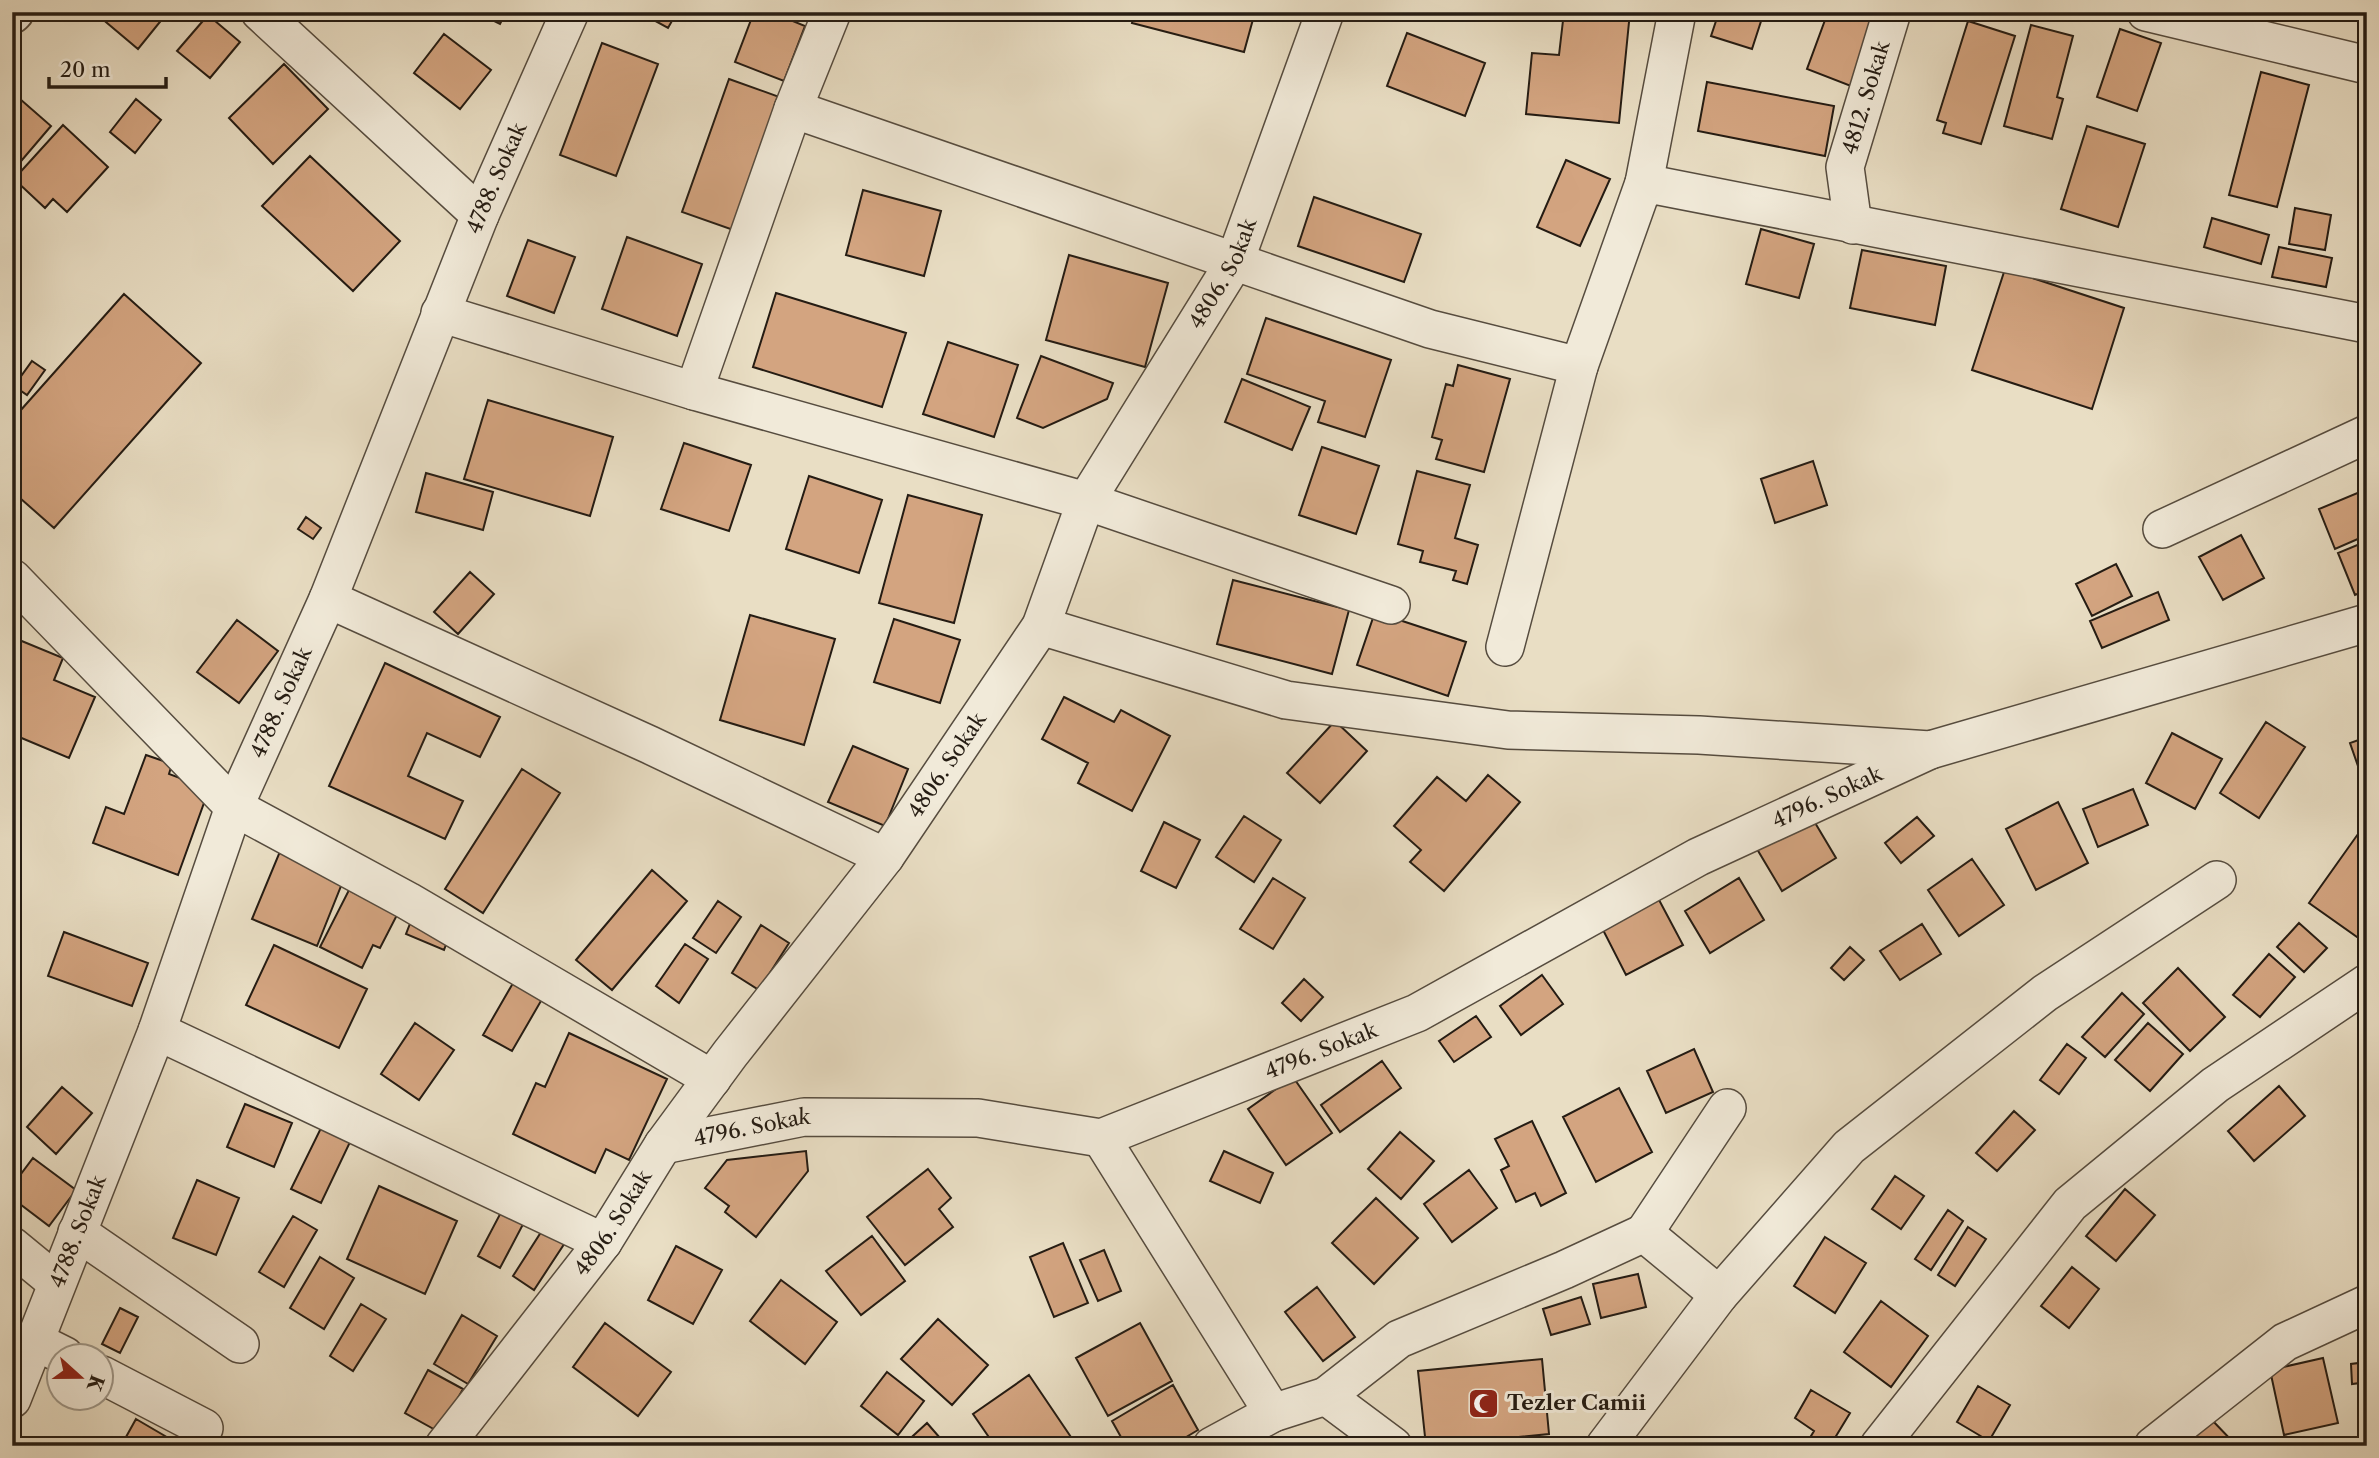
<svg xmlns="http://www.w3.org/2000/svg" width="2379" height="1458" font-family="'Libre Caslon Text',serif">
	<rect width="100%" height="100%" fill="#e9dec4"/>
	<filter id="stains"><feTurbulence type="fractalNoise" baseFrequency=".00286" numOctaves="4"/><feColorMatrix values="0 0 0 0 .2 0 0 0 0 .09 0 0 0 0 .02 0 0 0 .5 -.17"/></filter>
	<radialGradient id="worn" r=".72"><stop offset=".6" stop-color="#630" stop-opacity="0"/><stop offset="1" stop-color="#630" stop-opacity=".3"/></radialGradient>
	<path fill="#d3a480" stroke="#251c13" stroke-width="2" d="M94 12H168L138 49Z
		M476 12H506L500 24Z
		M639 12H677L668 28Z
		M754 12H771L805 26 784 81 735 62Z
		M1135 12H1255L1244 52 1132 23Z
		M1564 12H1630L1619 123 1526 114 1532 53 1559 55Z
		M1719 12H1764L1752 49 1711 36Z
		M1828 12H1885L1856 88 1807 69Z
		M208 15 240 42 210 78 177 51Z
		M1968 21 2015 36 1981 144 1943 133 1946 123 1937 120Z
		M2031 25 2073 36 2057 97 2063 99 2052 139 2004 126Z
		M2120 29 2161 43 2137 111 2097 97Z
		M1407 33 1485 63 1465 116 1387 86Z
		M444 34 491 70 460 109 414 73Z
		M602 43 658 64 616 176 560 155Z
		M284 64 328 109 273 164 229 118Z
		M2261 72 2309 85 2277 207 2229 195Z
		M729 79 785 99 739 232 682 212Z
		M1707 82 1834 106 1825 156 1698 131Z
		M12 92 51 126 22 160 12 151Z
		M136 99 161 120 135 153 110 132Z
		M63 125 108 167 67 212 53 199 45 208 14 179Z
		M2087 126 2145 144 2118 227 2061 209Z
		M310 156 400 241 353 291 262 206Z
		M1566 160 1610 179 1580 246 1537 227Z
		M863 190 941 211 924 276 846 255Z
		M1314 197 1421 234 1404 282 1298 246Z
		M2295 208 2331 215 2325 250 2289 244Z
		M2212 218 2269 235 2261 264 2204 247Z
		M1761 229 1814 244 1799 298 1746 284Z
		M627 237 702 264 677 336 602 309Z
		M528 240 575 257 554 313 507 296Z
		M2279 247 2332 258 2326 287 2272 277Z
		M1862 250 1946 266 1935 325 1850 308Z
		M1069 255 1168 283 1145 367 1046 340Z
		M2005 269 2124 308 2092 409 1972 370Z
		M776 293 906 333 882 407 753 367Z
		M124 294 201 363 54 528 12 491V420Z
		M1266 318 1391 360 1365 437 1318 422 1325 401 1247 374Z
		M948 342 1018 365 994 437 923 414Z
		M1041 356 1113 383 1107 399 1043 428 1017 418Z
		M32 361 45 370 27 395 14 386Z
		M1458 365 1510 379 1484 472 1436 459 1442 440 1432 437 1446 384 1453 386Z
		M1242 379 1310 407 1292 450 1225 422Z
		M488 400 613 437 590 516 464 479Z
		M684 443 751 465 729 531 661 509Z
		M1322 447 1379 466 1356 534 1299 515Z
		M1813 461 1827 505 1775 523 1761 479Z
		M1417 471 1470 485 1455 538 1478 545 1467 584 1453 580 1456 571 1420 562 1423 551 1398 544Z
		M426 473 493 492 483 530 416 512Z
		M809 476 882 500 859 573 786 549Z
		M2367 489V535L2335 549 2319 509Z
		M908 495 982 515 954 623 879 603Z
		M306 517 321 528 313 539 298 529Z
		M2241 535 2264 578 2223 600 2199 557Z
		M2367 541V590L2355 595 2338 553Z
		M2116 564 2132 596 2092 616 2076 584Z
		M470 572 494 594 458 634 434 612Z
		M1233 580 1349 610 1332 674 1217 644Z
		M2158 592 2169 620 2102 648 2090 621Z
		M1375 612 1466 642 1448 696 1357 665Z
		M750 615 835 639 804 745 720 720Z
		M894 619 960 640 940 703 874 682Z
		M237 620 278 651 239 703 197 672Z
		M12 637 63 658 54 680 95 697 69 758 12 734Z
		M385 663 500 717 480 757 427 733 408 776 463 801 445 839 329 786Z
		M1064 697 1114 722 1121 710 1170 736 1132 811 1078 783 1088 763 1042 739Z
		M1335 721 1367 751 1320 803 1287 773Z
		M2266 722 2305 747 2259 818 2220 793Z
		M2172 733 2222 759 2195 809 2146 783Z
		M2367 737V792L2350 743Z
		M853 746 908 769 885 826 828 802Z
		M146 755 172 764 169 774 209 789 178 875 93 843 106 807 124 814Z
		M522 769 560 793 483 913 445 889Z
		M1488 775 1520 802 1444 891 1410 862 1421 850 1394 826 1437 777 1466 801Z
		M2133 789 2148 825 2098 847 2083 809Z
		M2058 802 2088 863 2036 890 2006 829Z
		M1244 816 1281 840 1254 882 1216 857Z
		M1811 816 1836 858 1782 891 1757 849Z
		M1917 817 1934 836 1901 863 1885 843Z
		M1164 822 1200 840 1176 888 1141 871Z
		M2358 834 2367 840V944L2309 903Z
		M281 849 345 876 317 946 252 919Z
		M1972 859 2004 905 1959 936 1928 890Z
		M652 870 687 901 612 990 576 960Z
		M1273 878 1305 898 1273 949 1240 929Z
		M1739 878 1764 920 1710 953 1685 911Z
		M349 890 397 915 380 948 373 945 362 968 320 947Z
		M1658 898 1683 945 1626 975 1601 926Z
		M718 901 741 917 716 953 693 938Z
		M413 916 451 931 444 950 406 934Z
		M2299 923 2327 948 2304 972 2277 947Z
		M1922 924 1941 954 1900 980 1880 951Z
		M761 925 789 943 759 990 732 973Z
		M64 932 148 963 132 1006 48 976Z
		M685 944 708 959 679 1003 656 986Z
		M274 945 367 989 339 1048 246 1005Z
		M1850 947 1864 960 1844 980 1831 968Z
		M2269 954 2295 977 2260 1017 2233 995Z
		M2178 968 2225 1017 2190 1051 2143 1003Z
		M1542 975 1563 1004 1521 1035 1500 1006Z
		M516 978 545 994 512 1051 483 1035Z
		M1304 979 1323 997 1301 1021 1282 1003Z
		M2122 993 2144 1014 2105 1057 2082 1037Z
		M1476 1016 1491 1037 1454 1062 1439 1041Z
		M415 1023 454 1050 419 1100 381 1074Z
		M2148 1023 2183 1054 2150 1091 2115 1060Z
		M569 1033 667 1079 629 1160 606 1149 595 1173 513 1134 536 1083 545 1087Z
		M2067 1044 2086 1058 2059 1094 2040 1080Z
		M1694 1049 1713 1092 1666 1113 1647 1071Z
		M1382 1061 1401 1088 1340 1132 1321 1105Z
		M1293 1077 1332 1133 1286 1165 1248 1109Z
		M2279 1086 2305 1116 2254 1161 2228 1131Z
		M62 1087 92 1113 56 1154 27 1127Z
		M1619 1088 1652 1152 1596 1182 1563 1117Z
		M245 1104 292 1123 274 1167 227 1147Z
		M2014 1111 2035 1130 1997 1171 1976 1153Z
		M1532 1121 1566 1193 1541 1206 1535 1193 1516 1202 1501 1170 1509 1166 1495 1139Z
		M322 1126 351 1140 321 1203 291 1189Z
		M1400 1132 1434 1161 1401 1199 1368 1169Z
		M806 1151 808 1171 756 1237 725 1212 729 1206 705 1188 727 1160Z
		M1224 1151 1273 1173 1260 1203 1210 1181Z
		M33 1158 76 1190 49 1226 12 1198V1186Z
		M928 1169 951 1198 939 1209 953 1227 905 1265 867 1217Z
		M1469 1170 1497 1208 1452 1242 1424 1204Z
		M1895 1176 1924 1196 1901 1229 1872 1209Z
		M197 1180 239 1198 216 1255 173 1238Z
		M379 1186 457 1221 425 1294 347 1259Z
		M2125 1189 2155 1215 2116 1261 2086 1236Z
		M1376 1198 1418 1238 1374 1284 1332 1243Z
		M508 1199 530 1211 500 1268 478 1256Z
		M1948 1210 1963 1221 1931 1270 1915 1259Z
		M552 1215 574 1229 534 1290 513 1276Z
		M293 1216 317 1230 284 1287 259 1272Z
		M1968 1227 1986 1239 1955 1286 1938 1275Z
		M872 1236 905 1281 861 1315 826 1271Z
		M1825 1237 1866 1263 1835 1313 1794 1286Z
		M1063 1243 1088 1303 1054 1317 1030 1257Z
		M676 1246 722 1270 693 1324 648 1300Z
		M1104 1250 1121 1291 1098 1301 1080 1260Z
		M320 1257 354 1278 324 1329 290 1308Z
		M2072 1267 2099 1289 2069 1328 2041 1306Z
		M1638 1274 1646 1307 1601 1318 1593 1284Z
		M781 1280 837 1322 805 1364 750 1321Z
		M1317 1287 1355 1337 1323 1361 1285 1312Z
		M1581 1297 1590 1324 1551 1335 1543 1309Z
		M1881 1301 1928 1336 1891 1387 1844 1352Z
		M361 1304 386 1319 353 1371 330 1356Z
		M120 1308 138 1317 120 1353 102 1344Z
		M462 1315 497 1336 468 1384 434 1364Z
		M938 1319 988 1365 952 1405 901 1359Z
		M605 1323 671 1372 638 1416 573 1367Z
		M1140 1323 1172 1381 1108 1416 1076 1358Z
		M2323 1358 2338 1423 2284 1435 2270 1370Z
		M1542 1359 1549 1434 1426 1446 1418 1371Z
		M2367 1362V1382L2352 1384 2351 1364Z
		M428 1370 463 1389 439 1432 405 1413Z
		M887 1372 924 1401 898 1435 861 1406Z
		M1029 1375 1077 1446H995L973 1414Z
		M1173 1385 1198 1430 1171 1446H1126L1112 1421Z
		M1978 1386 2010 1405 1989 1441 1957 1422Z
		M1811 1390 1850 1413 1830 1446H1805L1814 1431 1795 1418Z
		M136 1419 182 1446H121Z
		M2211 1419 2235 1444 2233 1446H2182Z
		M927 1423 947 1446H902Z"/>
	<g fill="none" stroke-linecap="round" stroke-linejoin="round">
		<defs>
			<g id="minor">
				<path d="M260 12 480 215"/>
				<path d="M2146 12 2367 65"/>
				<path d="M793 109 1430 329 1579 366 1644 183 2367 324"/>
				<path d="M1644 183 1677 12"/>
				<path id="s1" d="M1853 225 1845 167 1892 12"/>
				<path d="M440 313 694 391 1086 501 1391 605"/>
				<path d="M694 391 793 109 832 12"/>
				<path d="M2162 529 2367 434"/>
				<path d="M12 578 234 807 408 901 712 1079"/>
				<path d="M328 599 650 745 885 857"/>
				<path d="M1041 626 1286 700 1508 730 1699 735 1930 750 2367 623"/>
				<path d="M1505 647 1579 366"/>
				<path d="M157 1031 603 1242"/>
				<path d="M1101 1138 1273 1413"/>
				<path id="s2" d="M663 1145 804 1117 978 1118 1101 1138 1417 1013 1698 857 1930 750"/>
				<path d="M77 1232 240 1344"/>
				<path d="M1644 1233 1727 1108"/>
				<path d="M12 1246 57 1283"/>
				<path d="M35 1341 65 1356"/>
				<path d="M102 1375 204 1428"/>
				<path d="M1326 1396 1393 1446"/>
				<path id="s3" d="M12 1399 157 1031 234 807 328 599 480 215 570 12"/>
				<path id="s4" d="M444 1446 603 1242 663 1145 730 1054 885 857 1041 626 1086 501 1235 261 1325 12"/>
				<path d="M1212 1446 1273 1413 1326 1396 1399 1339 1564 1270 1644 1233 1719 1295"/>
				<path d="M1605 1446 1719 1295 1849 1147 2045 993 2217 880"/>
				<path d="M1879 1446 2070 1204 2215 1085 2367 983"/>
				<path d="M2153 1446 2285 1342 2367 1304"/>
			</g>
			<path id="tertiary" d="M12 14 14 12"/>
		</defs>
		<use href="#minor" stroke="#564c3f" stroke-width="40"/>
		<use href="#tertiary" stroke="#564c3f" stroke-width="42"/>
		<use href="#minor" stroke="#f1ead9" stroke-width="37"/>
		<use href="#tertiary" stroke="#f1ead9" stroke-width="38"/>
	</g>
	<defs>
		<symbol id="mosque-square" viewBox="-11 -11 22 22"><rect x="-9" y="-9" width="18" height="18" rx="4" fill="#8f2418" stroke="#f1ead9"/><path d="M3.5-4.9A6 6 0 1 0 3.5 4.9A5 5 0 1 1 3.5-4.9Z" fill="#fff"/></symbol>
	</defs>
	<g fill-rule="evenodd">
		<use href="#mosque-square" x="1466" y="1386" width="35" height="35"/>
	</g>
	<g text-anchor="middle" stroke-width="6" stroke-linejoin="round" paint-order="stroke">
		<g font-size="21" fill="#251c13" stroke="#f1ead9">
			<text dy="7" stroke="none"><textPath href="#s1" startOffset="131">4812. Sokak</textPath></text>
			<text dy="7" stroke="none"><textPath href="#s3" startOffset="1314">4788. Sokak</textPath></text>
			<text dy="7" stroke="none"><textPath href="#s4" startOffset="1414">4806. Sokak</textPath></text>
			<text dy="7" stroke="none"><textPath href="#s3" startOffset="747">4788. Sokak</textPath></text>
			<text dy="7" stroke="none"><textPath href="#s4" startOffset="847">4806. Sokak</textPath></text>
			<text dy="7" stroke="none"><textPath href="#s2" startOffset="1246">4796. Sokak</textPath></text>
			<text dy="7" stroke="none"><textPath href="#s2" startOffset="679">4796. Sokak</textPath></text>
			<text dy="7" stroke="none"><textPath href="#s2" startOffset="91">4796. Sokak</textPath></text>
			<text dy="7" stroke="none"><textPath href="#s4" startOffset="280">4806. Sokak</textPath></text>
			<text dy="7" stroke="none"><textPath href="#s3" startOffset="180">4788. Sokak</textPath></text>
		</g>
		<g font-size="21" font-weight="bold" fill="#251c13" stroke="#f1ead9" text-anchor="start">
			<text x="1507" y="1410">Tezler Camii</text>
		</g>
	</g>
	<rect width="2379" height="1458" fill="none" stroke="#e9dec4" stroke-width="42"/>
	<rect x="14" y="14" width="2351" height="1430" fill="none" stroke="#251c13" stroke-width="3.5"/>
	<rect x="21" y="21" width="2337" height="1416" fill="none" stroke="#251c13" stroke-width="2"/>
	<g transform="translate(80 1377) rotate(111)"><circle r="33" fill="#f1ead9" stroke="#9f988a" stroke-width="2"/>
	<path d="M0-5L12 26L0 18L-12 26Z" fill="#8f2418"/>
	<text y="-10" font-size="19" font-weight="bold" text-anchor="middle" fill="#251c13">K</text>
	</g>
	<path d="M49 77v10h117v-10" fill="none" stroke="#251c13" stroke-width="3.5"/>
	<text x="60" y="77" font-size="21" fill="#251c13" stroke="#f1ead9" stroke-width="5" paint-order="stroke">20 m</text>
	<rect width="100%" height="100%" filter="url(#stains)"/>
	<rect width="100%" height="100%" fill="url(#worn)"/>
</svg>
